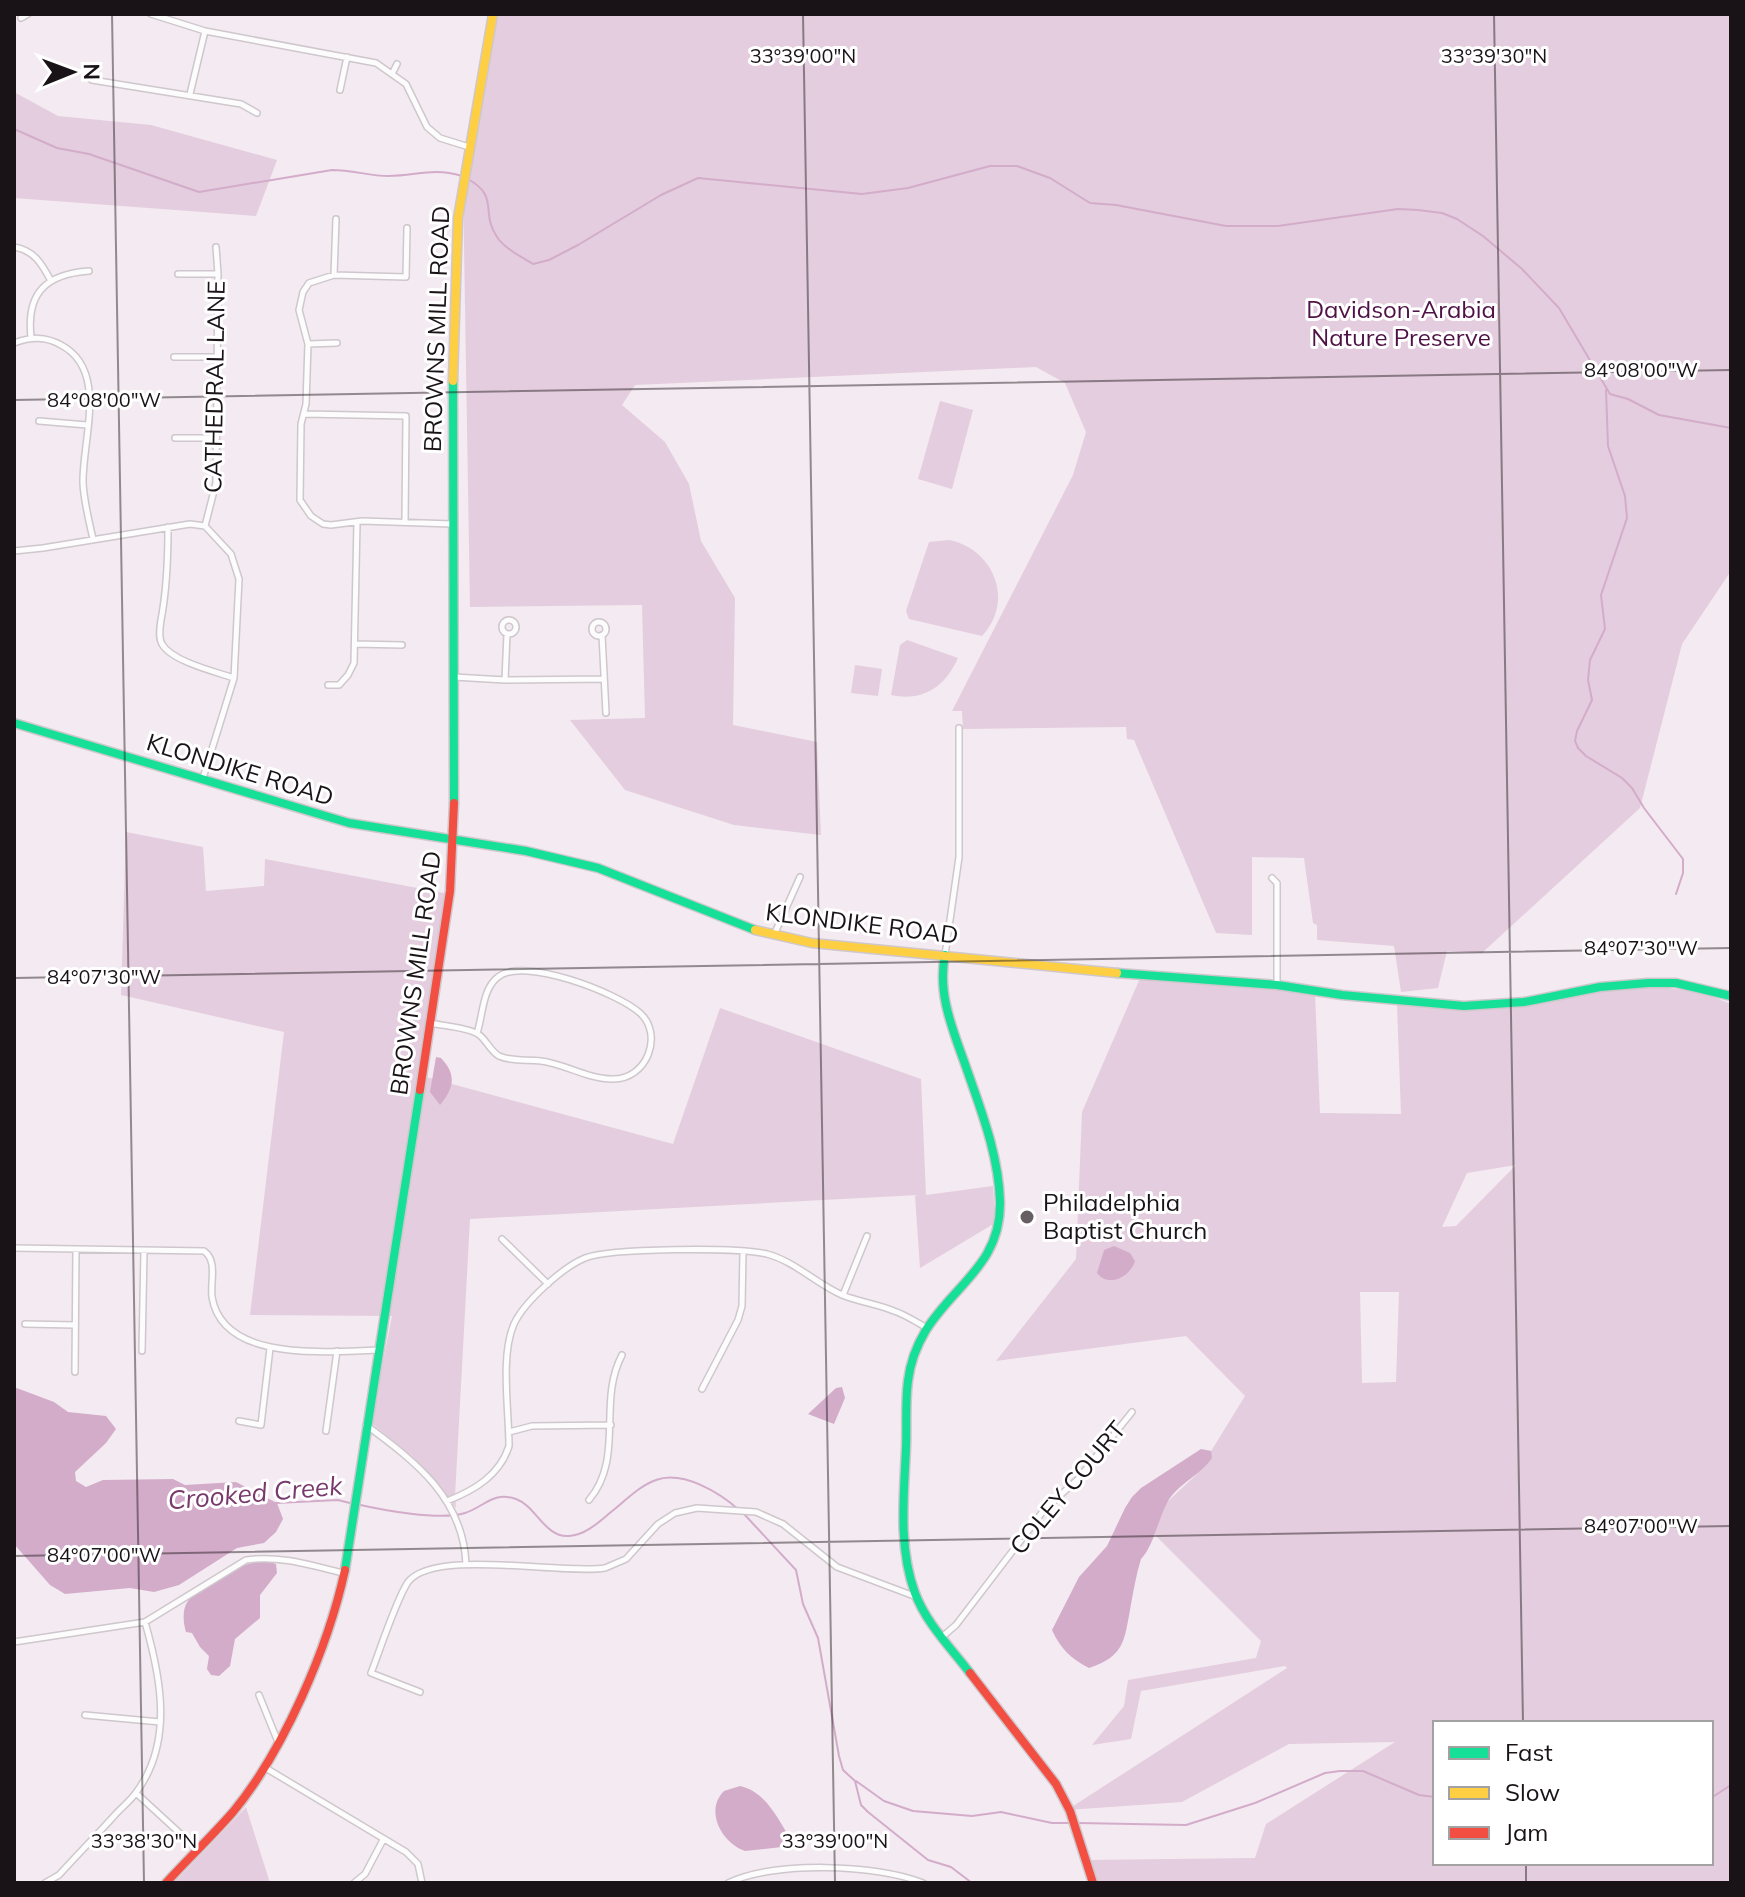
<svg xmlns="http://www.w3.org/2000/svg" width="1745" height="1897" font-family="Mulish,sans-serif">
	<rect width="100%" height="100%" fill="#f4eaf1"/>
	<path fill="#e4cdde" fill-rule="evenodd" d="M496 14H1731V571L1682 644 1640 808 1482 953 1447 951 1438 988 1401 992 1394 946 1317 940V925L1313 923 1304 858 1252 857V935L1216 933 1134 740 1127 739 1126 727 963 729 962 711H952L1073 475 1086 432 1065 383 1036 367 635 385 622 405 665 442 689 484 701 541 735 598 733 725 817 742 821 835 734 825 625 790 570 720 645 718 642 605 470 607 463 184Z
		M14 92 58 116 151 125 277 160 256 216 14 198Z
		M940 401 973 410 952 489 918 479Z
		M949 540C994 549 1015 601 982 636L909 619 906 611 929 542Z
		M907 640 958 658C945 687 923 702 891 695L900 645Z
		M855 665 882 669 878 696 851 693Z
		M126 832 203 847 206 891 264 886 265 859 454 895 426 1077 673 1144 720 1008 921 1079 926 1195 993 1186 995 1223 920 1268 915 1196 918 1195 470 1219 455 1496 456 1508 411 1455 371 1423 392 1316 250 1315 284 1032 121 995Z
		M1141 976 1315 993 1320 1113 1401 1114 1397 1005 1517 1003 1606 985H1672L1670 989 1696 990 1731 1004V1883H1094L1086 1860 1255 1858 1266 1824 1395 1742 1289 1744 1182 1802 1067 1810 1287 1668 1285 1666 1141 1691 1131 1739 1092 1745 1124 1706 1128 1680 1256 1658 1261 1641 1153 1533 1164 1505 1197 1474 1245 1396 1186 1336 996 1361 1076 1259 1082 1112ZM1516 1165 1456 1226 1442 1227 1467 1173ZM1360 1292H1399L1396 1382 1362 1383ZM1435 1723H1711V1863H1435Z
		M246 1807 270 1883H174Z"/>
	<path fill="#d3acca" d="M436 1057 441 1058C457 1075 454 1088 440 1105L430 1092Z
		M1114 1246 1130 1253 1135 1261C1130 1277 1109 1288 1097 1273L1104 1250Z
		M14 1387 54 1402 68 1412 106 1416 116 1429 106 1443 75 1472 76 1481 86 1487 103 1480 173 1479 185 1485 236 1482 277 1503 283 1519 276 1532 264 1543 237 1548 179 1585 154 1592 130 1588 65 1594 50 1585 14 1544Z
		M842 1387 845 1398 834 1424 808 1414 836 1388Z
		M1201 1449 1211 1451 1212 1458C1201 1475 1177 1484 1167 1503 1158 1520 1153 1547 1141 1559 1136 1575 1133 1593 1130 1610 1124 1642 1124 1656 1089 1668 1071 1659 1060 1648 1052 1630L1079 1577 1107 1546 1125 1508 1132 1497 1141 1488Z
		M266 1561 276 1564 277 1573 260 1595V1618L235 1639 230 1666 219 1676 211 1675 207 1669 209 1656 200 1647 192 1633 186 1632C183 1622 182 1609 188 1601 203 1580 242 1562 266 1561Z
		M740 1786C767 1792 778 1820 792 1841L791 1846 745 1851C722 1843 704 1811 724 1791Z"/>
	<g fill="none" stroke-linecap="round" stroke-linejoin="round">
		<path stroke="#d3acca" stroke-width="2" d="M14 129 57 148 89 154 199 192 332 170C352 170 370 176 388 176 417 176 432 167 462 176
			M468 179C500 197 480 212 497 237 505 249 522 257 533 264L549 260 578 245 661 195 698 178 862 194 908 188 990 166H1017L1050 178 1090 203 1116 205 1226 226H1278L1398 209 1418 210 1442 213 1457 219 1483 236 1522 269 1559 308 1610 394 1628 399 1659 415 1731 428
			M1606 390 1608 446 1625 496 1627 518 1601 595 1605 629 1590 660 1588 680 1592 700 1577 731 1575 741 1578 748 1586 756 1622 778 1632 788 1644 808 1683 859V873L1676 894
			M276 1503 338 1500 350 1503
			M356 1504C382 1510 440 1521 465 1513 484 1507 493 1491 516 1499 536 1506 545 1538 569 1536 586 1535 600 1521 611 1512 625 1501 639 1486 656 1480 683 1470 720 1493 739 1510
			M744 1514 796 1570 803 1604 818 1638 839 1756 843 1770 855 1781 861 1805 868 1812 928 1860 951 1867 972 1883
			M856 1781 884 1801 913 1811 972 1816 1001 1812 1052 1823H1069
			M1711 1798 1731 1785
			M1078 1823 1186 1825 1255 1803 1325 1773 1340 1771H1363L1419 1795 1435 1797"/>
		<defs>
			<path id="street" d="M151 14 205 31 376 63 406 84 427 127 440 138 469 147
				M21 18 28 14
				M393 72 397 64
				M92 80 241 104 257 113
				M340 90 347 57
				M190 94 205 31
				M407 228 406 277 334 275 309 283 303 292 299 310 308 344 306 404 301 424 300 500 311 516 323 524 331 525 362 521 452 524
				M14 247C34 250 42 264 51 281
				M178 274H218
				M334 275 336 219
				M31 337C26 292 47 274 89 271
				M14 343C31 337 45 336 61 345 109 370 82 440 83 483 84 502 89 521 93 539
				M308 344 337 343
				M174 357H217
				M305 414 406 416 405 522
				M39 421 87 425
				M175 438H215
				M205 526 216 483 218 274 216 247
				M168 527C168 559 167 589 161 620 160 627 158 637 162 644 171 661 216 672 234 678
				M14 551 43 548 190 524 205 526 231 554 239 579 234 678 203 778
				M502 627a7 7 0 1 1 14 0a7 7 0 1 1-14 0Z
				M592 629a7 7 0 1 1 14 0a7 7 0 1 1-14 0Z
				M602 635 606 713
				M355 644 402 645
				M454 677 505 680 604 679
				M505 680 507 634
				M328 685H339L348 675 354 663 357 523
				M1272 878 1277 883V984
				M774 935 800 877
				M945 955 959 857V728
				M430 1023C444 1026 466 1027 478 1034 486 1039 490 1051 499 1056 512 1062 528 1059 541 1061 565 1064 588 1079 612 1079 647 1080 664 1035 640 1013 618 993 523 956 498 977 482 989 483 1016 477 1033
				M502 1239 548 1284
				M14 1248 204 1251C218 1261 210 1282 212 1297 223 1364 331 1351 380 1350
				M843 1295 867 1236
				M25 1324 75 1325
				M142 1351 144 1251
				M75 1372 76 1250
				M702 1389 738 1320 742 1306 743 1251
				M239 1421 261 1425 270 1348
				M366 1425C416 1462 463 1498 466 1564
				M326 1431 337 1351
				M509 1432 532 1426 611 1425
				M589 1500C625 1457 597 1402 622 1355
				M447 1501C475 1490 500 1475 509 1446 509 1410 500 1356 514 1324 524 1302 563 1267 585 1258 610 1248 739 1247 767 1254 796 1262 815 1283 842 1295 859 1302 878 1304 894 1311 906 1315 916 1322 927 1328
				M942 1637 956 1625 1044 1510 1078 1479 1132 1412
				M14 1642 145 1622 246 1560C279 1555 310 1565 343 1573
				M420 1692 371 1673C380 1650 396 1600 408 1582 434 1548 563 1575 605 1568L626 1559 658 1524 675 1513 697 1508 756 1512 783 1524 837 1567 914 1596
				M259 1695 278 1742
				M85 1715 160 1722
				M264 1767 406 1852 418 1864 422 1883
				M136 1793 197 1849
				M45 1883 59 1875C77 1855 96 1836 114 1816 120 1809 129 1802 135 1794 174 1743 161 1678 145 1622
				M354 1883 365 1874 383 1840
				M728 1883C774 1861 876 1864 923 1883"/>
			<path id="fast" d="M453 381 454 803
				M14 723 349 823 526 851 598 868 755 930
				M945 955C937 994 953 1030 966 1067 981 1110 999 1156 1000 1202 1001 1264 955 1284 926 1330 917 1345 910 1364 908 1381 905 1403 907 1426 906 1448 904 1496 898 1547 915 1593 926 1623 951 1648 970 1673
				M1117 973 1277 985 1342 995 1464 1006 1524 1002 1600 987 1648 983H1676L1731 996
				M345 1570 420 1090"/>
			<path id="slow" d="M453 381 458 218 493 14
				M755 930 812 943 1117 973"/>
			<path id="jam" d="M420 1090 450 891 454 803
				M970 1673 1056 1784 1070 1811 1093 1883
				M166 1883C188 1859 212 1836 233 1812 284 1750 328 1648 345 1570"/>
		</defs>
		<use href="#street" stroke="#cec7cc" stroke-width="8"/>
		<use href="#fast" stroke="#cec7cc" stroke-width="11"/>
		<use href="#slow" stroke="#cec7cc" stroke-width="11"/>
		<use href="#jam" stroke="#cec7cc" stroke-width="11"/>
		<use href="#street" stroke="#fdfcfd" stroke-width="5"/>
		<use href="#fast" stroke="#16e098" stroke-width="8"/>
		<use href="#slow" stroke="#ffcf43" stroke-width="8"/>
		<use href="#jam" stroke="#f24e42" stroke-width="8"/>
	</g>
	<path fill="none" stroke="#191317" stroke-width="2" stroke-opacity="0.45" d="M112 14 144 1883M803 14 835 1883M1494 14 1523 1723M14 400 1731 370M14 978 1731 948M14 1556 1731 1526M1526 1863V1883"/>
	<circle fill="#665e63" stroke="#fff" stroke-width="3" cx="1027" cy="1217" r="8"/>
	<g text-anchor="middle" stroke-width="6" stroke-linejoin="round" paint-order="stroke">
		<g font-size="24" fill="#4f1246" stroke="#fff">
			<text x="1401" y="318">Davidson-Arabia<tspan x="1401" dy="28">Nature Preserve</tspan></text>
		</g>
		<g font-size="24" fill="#191317" stroke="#fff">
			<text transform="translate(437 329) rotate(-88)" y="8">BROWNS MILL ROAD</text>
			<text transform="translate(215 387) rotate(-89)" y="8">CATHEDRAL LANE</text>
			<text transform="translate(240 770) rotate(17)" y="8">KLONDIKE ROAD</text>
			<text transform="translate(862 924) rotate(7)" y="8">KLONDIKE ROAD</text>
			<text transform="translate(416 973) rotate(-82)" y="8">BROWNS MILL ROAD</text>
			<text transform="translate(1068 1488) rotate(-50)" y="8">COLEY COURT</text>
		</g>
		<g font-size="24" fill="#191317" stroke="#fff" text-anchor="start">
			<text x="1043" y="1211">Philadelphia<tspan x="1043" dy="28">Baptist Church</tspan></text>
		</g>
		<g font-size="26" font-style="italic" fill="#78396c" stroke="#fff">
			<text transform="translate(255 1493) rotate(-5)" y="9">Crooked Creek</text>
		</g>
	</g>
	<g font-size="20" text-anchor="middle" fill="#191317" stroke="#fff" stroke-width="6" stroke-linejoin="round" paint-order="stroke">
		<text x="803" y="63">33°39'00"N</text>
		<text x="1494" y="63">33°39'30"N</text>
		<text x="1641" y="377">84°08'00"W</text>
		<text x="104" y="407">84°08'00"W</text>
		<text x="1641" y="955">84°07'30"W</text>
		<text x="104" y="984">84°07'30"W</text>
		<text x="1641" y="1533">84°07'00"W</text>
		<text x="104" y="1562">84°07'00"W</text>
		<text x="144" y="1848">33°38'30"N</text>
		<text x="835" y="1848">33°39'00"N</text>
	</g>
	<rect width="1745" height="1897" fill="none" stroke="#191317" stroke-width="32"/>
	<rect x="1433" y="1721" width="280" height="144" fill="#ffffff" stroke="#a3a1a2" stroke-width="2"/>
	<rect x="1449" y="1747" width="40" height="12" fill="#16e098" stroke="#a3a1a2" stroke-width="2"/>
	<text x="1505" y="1761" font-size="24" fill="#191317">Fast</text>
	<rect x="1449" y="1787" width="40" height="12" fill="#ffcf43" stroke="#a3a1a2" stroke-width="2"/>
	<text x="1505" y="1801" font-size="24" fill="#191317">Slow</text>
	<rect x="1449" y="1827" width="40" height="12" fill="#f24e42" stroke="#a3a1a2" stroke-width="2"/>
	<text x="1505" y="1841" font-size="24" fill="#191317">Jam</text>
	<g transform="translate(72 72) rotate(89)" stroke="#ffffff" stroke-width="6" paint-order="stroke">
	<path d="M0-6L14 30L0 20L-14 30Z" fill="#191317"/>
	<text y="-12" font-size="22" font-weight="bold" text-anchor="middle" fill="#191317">N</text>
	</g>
</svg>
